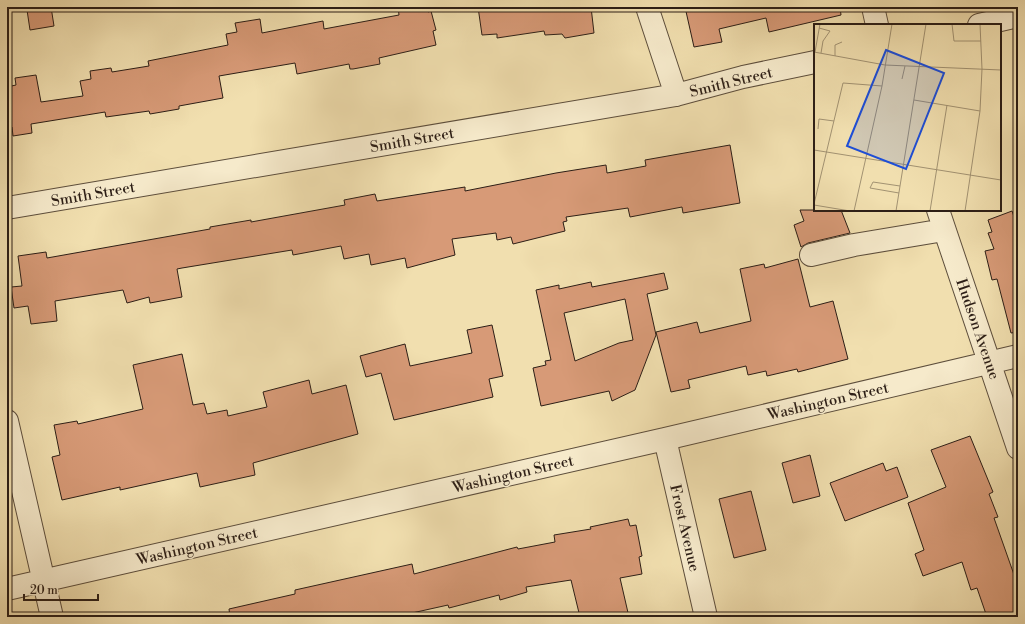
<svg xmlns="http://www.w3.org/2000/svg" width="1025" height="624" font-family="'Libre Bodoni',serif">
	<rect width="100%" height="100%" fill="#f1dfaf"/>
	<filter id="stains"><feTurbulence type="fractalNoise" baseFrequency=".005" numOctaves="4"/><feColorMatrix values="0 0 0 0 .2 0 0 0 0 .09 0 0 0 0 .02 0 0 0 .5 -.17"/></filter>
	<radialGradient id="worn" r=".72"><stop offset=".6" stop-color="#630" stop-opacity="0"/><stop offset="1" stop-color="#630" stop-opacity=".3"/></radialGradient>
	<path fill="#d79a77" stroke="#2c1e16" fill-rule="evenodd" d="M42 7H51L54 26 30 30 27 10Z
		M398 7H426L428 12 431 11 436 30 433 31 436 45 379 58 380 64 353 69H350L349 64 297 74 295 63 219 76 223 98 179 106V109L150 114 149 111 106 117 105 112 31 124 32 133 13 136 12 127 7 128V87L16 85 15 78 36 75 41 102 83 96 80 81 91 79 90 71 111 68 112 72 149 66 148 61 228 45 226 34 237 32 235 23 260 19 262 33 323 21 324 29 399 15Z
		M478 7H591L594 33 565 38 562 34 545 35 544 31 497 38V34L482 35Z
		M685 7H840L841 15 769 32 766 18 719 29 722 42 694 47Z
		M730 145 740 203 683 213 682 207 630 217 628 208 566 217 567 221 563 222 565 231 513 244 511 237 497 240 496 233 452 239 455 255 407 268 405 258 371 265 369 254 344 259 341 246 293 255 292 250 182 268 177 269 182 297 150 303 149 297 127 303 123 290 55 301 57 321 31 324 28 306 14 308 11 287 22 286 18 256 46 252 47 258 210 229V227L251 220V222L345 205 344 200 375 194 377 201 465 187V191L556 173 606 165 607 173 646 166 645 160Z
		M800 210H841L850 233 808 243 801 247 794 225 804 221Z
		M1012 211 1018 228V332L1011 333 997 279 992 280 985 251 994 249 988 233 992 232 988 220Z
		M798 259 810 307 833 301 848 359 798 372 797 369 767 376 766 371 748 375 746 366 688 380 690 388 671 392 656 332 697 322 700 333 751 321 740 269 764 264 765 268Z
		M664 273 668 289 647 294 656 335 635 390 612 401 609 391 541 406 533 368 546 365 545 361 551 360 536 290 559 285V289L591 282 592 287ZM625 299 633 340 619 343 575 361 564 313Z
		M492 325 503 376 489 379 493 397 394 420 381 373 366 377 360 356 405 344 410 366 472 353 467 330Z
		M182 354 193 405 204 403 207 414 227 410 228 416 267 407 263 392 309 380 312 394 346 385 358 434 253 463 255 475 200 487 197 473 120 490V487L62 500 52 457 60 455 54 425 77 421 78 424 143 409 133 365Z
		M970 436 993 492 989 494 998 517 994 518 1018 586V617H987L977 588 971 590 962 562 923 576 915 554 924 550 908 503 946 487 931 450Z
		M810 455 820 496 793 503 782 463Z
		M883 463 886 471 897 467 908 497 845 521 830 483Z
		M751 491 766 550 734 558 719 499Z
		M628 519 630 526 636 525 642 556 639 557 642 574 620 578 629 617H580L571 580 526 587 527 592 500 600 499 595 449 608 448 605 394 617H230L229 609 295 594V590L412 564 414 574 517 547 518 549 555 542 554 535 591 529 590 527Z"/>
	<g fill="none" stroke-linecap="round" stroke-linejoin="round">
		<defs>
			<path id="minor" d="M647 7 676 95
				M873 7 877 25
				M979 25 1018 16
				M7 208 676 95 743 77 815 62
				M938 210 1018 448
				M811 255 854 245 944 230
				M7 421 52 617
				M665 439 706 617
				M7 589 665 439 1018 356"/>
		</defs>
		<use href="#minor" stroke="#5d4e3c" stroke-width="24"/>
		<use href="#minor" stroke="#f6eacb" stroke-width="22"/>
	</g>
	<g text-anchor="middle" stroke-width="3" stroke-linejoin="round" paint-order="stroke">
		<g font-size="15" fill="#2c1e16" stroke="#f6eacb">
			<text transform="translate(731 82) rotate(-14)" y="5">Smith Street</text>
			<text transform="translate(412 140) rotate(-10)" y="5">Smith Street</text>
			<text transform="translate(93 194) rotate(-10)" y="5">Smith Street</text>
			<text transform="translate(978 329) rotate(71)" y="5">Hudson Avenue</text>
			<text transform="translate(828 401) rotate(-13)" y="5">Washington Street</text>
			<text transform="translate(513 474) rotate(-13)" y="5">Washington Street</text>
			<text transform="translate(685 528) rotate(77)" y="5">Frost Avenue</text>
			<text transform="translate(197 546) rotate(-13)" y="5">Washington Street</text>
		</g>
	</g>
	<g transform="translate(814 24)">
		<rect width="187" height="187" fill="#f1dfaf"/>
		<path fill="none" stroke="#a29272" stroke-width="1" d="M138 0 140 17H167M5 4 16 7 9 17 7 29M0 28 71 41 187 46M1 28 6 0M21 32V21L28 18M88 55 91 42M100 76 166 87M4 105 5 95 20 97M0 126 187 156M85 169 56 164 59 158 86 162M0 180 29 59 68 62M0 181 36 187M40 187 68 62 78 0M82 187 112 0M116 187 133 81M151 187 166 87 168 45 166 0"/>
		<path fill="#1d4ed8" fill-opacity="0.15" stroke="#1d4ed8" stroke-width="2" d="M72 26 130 49 92 145 33 122Z"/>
		<rect width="187" height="187" fill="none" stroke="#2c1e16" stroke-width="2"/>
	</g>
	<rect width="1025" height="624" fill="none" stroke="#f1dfaf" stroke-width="24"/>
	<rect x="8" y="8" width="1009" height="608" fill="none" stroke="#2c1e16" stroke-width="2"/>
	<rect x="12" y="12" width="1001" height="600" fill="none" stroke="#2c1e16"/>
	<path d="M24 594v6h74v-6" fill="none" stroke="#2c1e16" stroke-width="2"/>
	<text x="30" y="594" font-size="12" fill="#2c1e16" stroke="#f6eacb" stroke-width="3" paint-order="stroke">20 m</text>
	<rect width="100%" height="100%" filter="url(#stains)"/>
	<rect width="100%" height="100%" fill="url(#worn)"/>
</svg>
